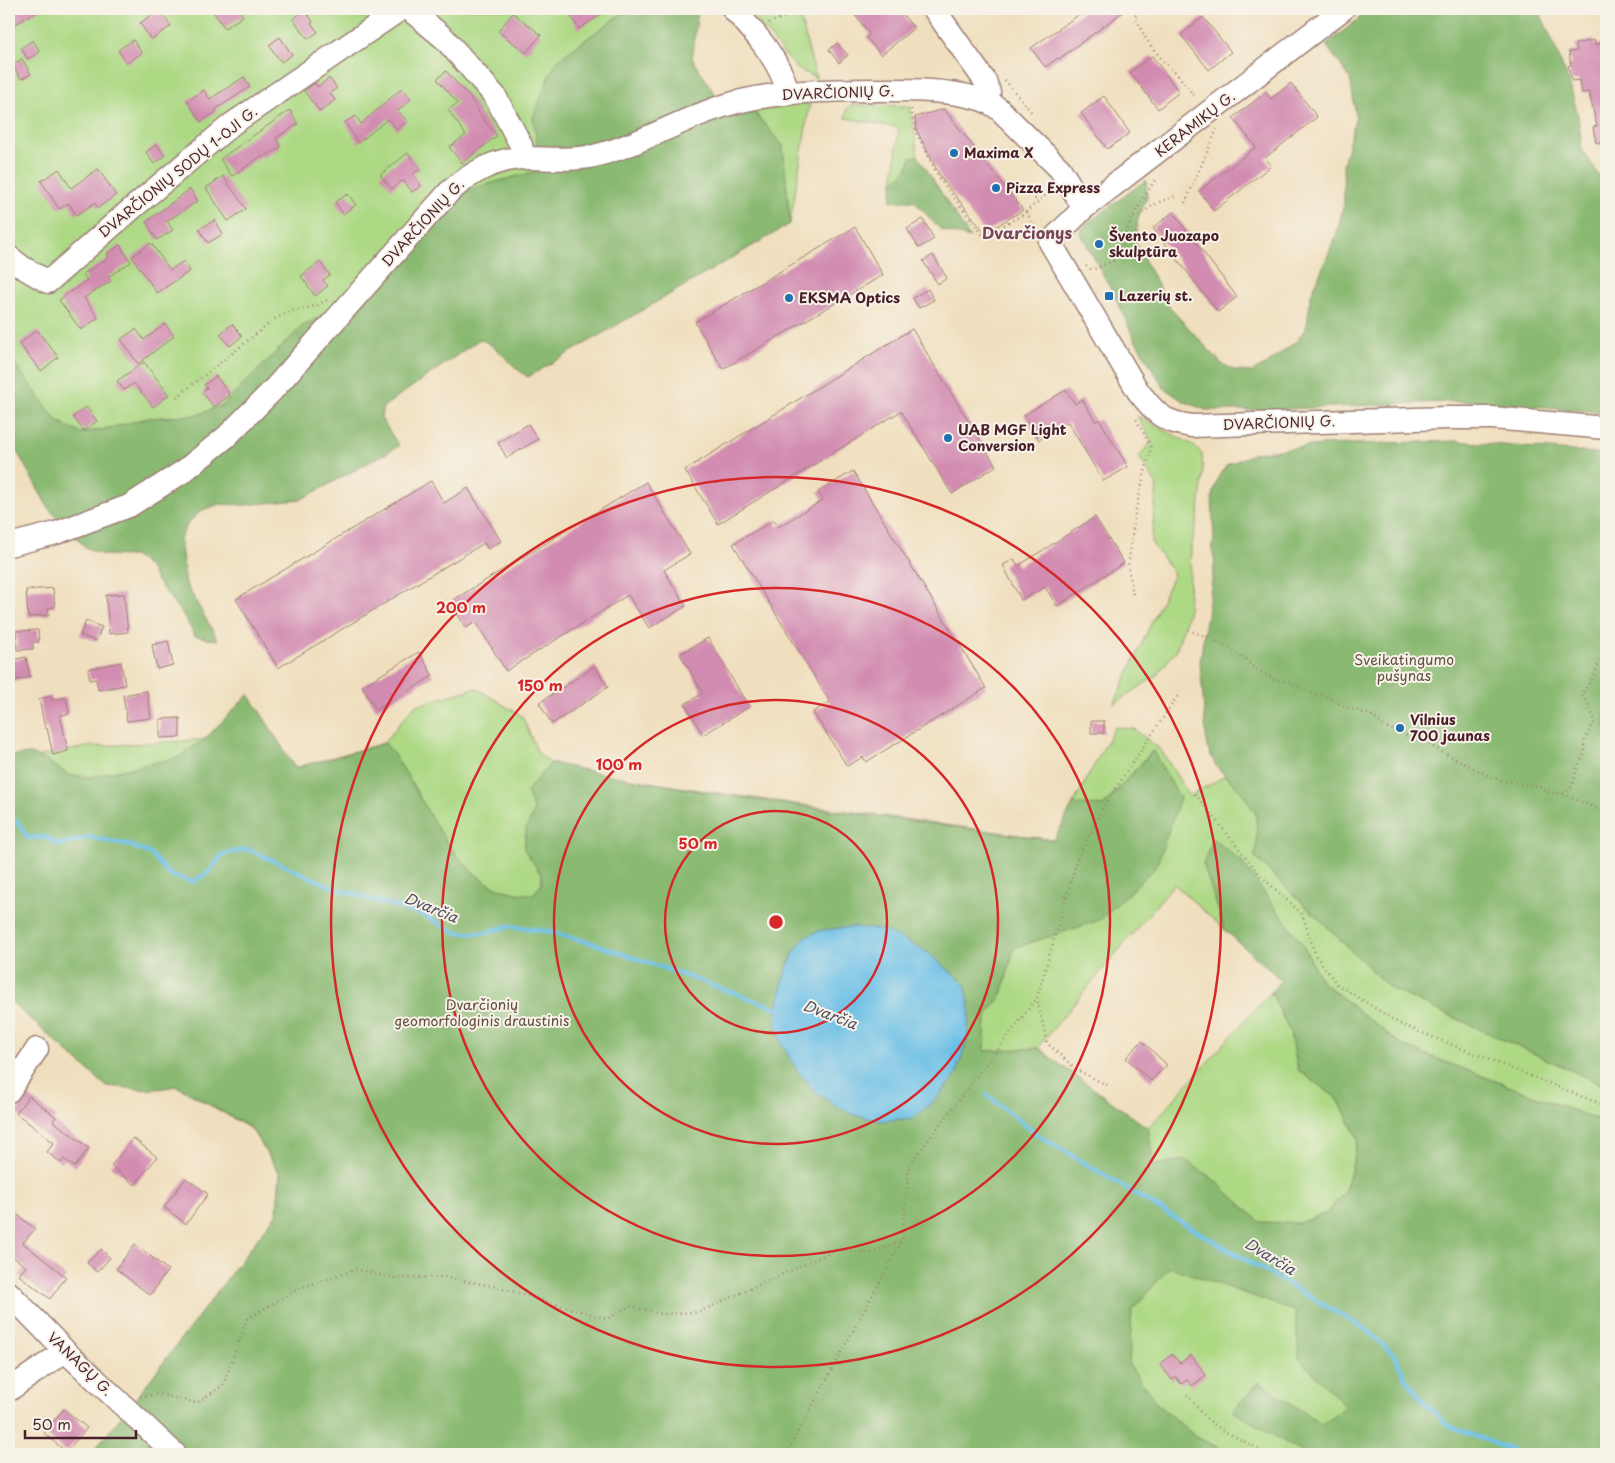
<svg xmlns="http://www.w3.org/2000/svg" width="1615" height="1463" font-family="'Playpen Sans',sans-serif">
	<rect width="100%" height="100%" fill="#f7f3e8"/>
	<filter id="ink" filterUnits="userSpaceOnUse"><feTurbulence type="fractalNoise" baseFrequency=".02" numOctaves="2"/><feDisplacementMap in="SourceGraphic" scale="10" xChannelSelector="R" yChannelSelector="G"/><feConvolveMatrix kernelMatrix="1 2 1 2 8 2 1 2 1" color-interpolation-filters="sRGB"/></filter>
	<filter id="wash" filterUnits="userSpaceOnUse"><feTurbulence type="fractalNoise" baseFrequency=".0096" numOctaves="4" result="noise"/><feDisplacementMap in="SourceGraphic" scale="20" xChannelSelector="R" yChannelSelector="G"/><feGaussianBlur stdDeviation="1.12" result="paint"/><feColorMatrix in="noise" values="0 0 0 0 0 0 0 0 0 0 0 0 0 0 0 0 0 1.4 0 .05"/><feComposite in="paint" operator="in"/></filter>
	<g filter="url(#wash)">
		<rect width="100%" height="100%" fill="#f0dfbe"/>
		<path fill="#add985" stroke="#7c7c58" d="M9 9H628L559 59 542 170 469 190 355 311 301 327 223 405 197 415 149 418 101 430 80 433 56 420 9 356Z
			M747 9H757L768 12 775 9H798L816 78 796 68Z
			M810 102 790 224 783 146 754 112Z
			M851 105 910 106 918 156 911 157 907 169 893 183 899 128 846 118 847 108Z
			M1137 416 1193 445 1202 454 1203 474 1199 511 1191 548 1188 614 1176 651 1156 676 1114 704 1174 574 1151 542 1157 485 1139 457 1152 441Z
			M476 688 522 716 538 753 551 763 617 777 718 793 1054 840 1022 945 1152 751 1103 806 1073 804 1115 727 1134 729 1161 750 1189 796 1225 776C1235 786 1250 798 1256 813 1260 823 1256 846 1255 857L1391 989 1606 1086V1123L1403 1046 1322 982 1302 944 1241 861 1203 863 1225 930 1174 884 1038 1047 1094 1094 1149 1131 1148 1128 1271 992 1290 1032 1298 1070 1338 1099 1358 1139 1350 1175 1344 1193 1327 1213 1316 1217 1606 1454H1104L277 1213 280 1174 251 1129 177 1086 9 762 86 747 272 735 295 768 384 743 414 706Z"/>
		<path fill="#8ab972" stroke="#6a6c4e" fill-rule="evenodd" d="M628 9H698L692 58 730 118 754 112 783 146 790 224 528 377C510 366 500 347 480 339L383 407 381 418 399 446 300 500 244 505 220 504 202 510 188 523 180 539 186 584 218 640 208 639 194 635 186 619 157 581 149 567 134 556 103 555 85 547 49 509 9 437V356L56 420 80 433 101 430 149 418 197 415 223 405 301 327 323 315 355 311 469 189 541 170 533 117 550 74 559 59Z
			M1371 9H1540V13L1550 35 1569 82 1578 116 1582 149 1602 180 1606 183V413L1515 404 1463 401 1261 410H1206L1183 401 1164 388 1134 338 1115 297 1080 232 1085 225 1146 180 1147 197 1138 218 1135 242 1170 308 1222 364 1236 371 1252 372 1267 364 1298 340 1307 325 1311 295 1336 236 1344 204 1343 165 1356 116 1350 78 1326 45Z
			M918 156 970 238 941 230 914 201H891L893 183 907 169 911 157Z
			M1456 441 1606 454V1086L1391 989 1255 857 1257 839 1256 814 1243 794 1216 766 1207 747 1200 661 1215 561 1212 550 1214 540 1212 497 1218 478 1227 465 1255 453 1320 445Z
			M249 694 295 768 385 743C428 794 451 896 533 894L541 885 542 876 524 849 526 829 534 812 527 791 551 763C716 799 886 817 1054 840L1073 804 1103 806 1153 751 1180 798 1156 867 1100 920 1014 948 1002 995 986 1016 985 1051 1037 1048 1148 1128 1154 1165 1185 1160 1212 1178 1260 1222 1299 1223 1327 1213 1344 1193 1350 1175 1358 1139 1338 1099 1298 1070 1290 1032 1271 992 1281 980 1225 930 1203 863 1213 839 1241 861 1302 944 1322 982 1403 1046 1606 1123V1454H1305L1233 1411 1259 1382 1323 1425 1345 1406 1299 1358 1295 1311 1170 1267 1132 1310 1129 1365 1158 1405 1196 1437 1233 1454H91L137 1397 277 1213 280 1174 251 1128 177 1086 149 1090 106 1086 9 1000V756L30 754 46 760 69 775 90 777 177 758 205 739ZM794 952H927L964 984 970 1008 777 1007 785 973Z"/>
		<path fill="#6abfe6" stroke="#5a6f88" d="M853 927 883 930 908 942 927 952 965 984 970 1008 967 1041 955 1077 934 1101 913 1118 882 1121 853 1115 833 1104 813 1090 796 1069 781 1043 776 1022 777 1007 785 973 794 952 805 937 822 930Z"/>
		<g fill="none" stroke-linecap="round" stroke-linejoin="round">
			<path stroke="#6abfe6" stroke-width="4.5" d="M9 817 17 821 28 838 46 837 59 845 89 837 129 845 151 854 168 874 192 882 209 872 223 854 248 849 334 888 423 915 457 933H484L509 926 547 931 595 944 780 1009
				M987 1095 1035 1133 1198 1232 1367 1330 1395 1356 1405 1377 1424 1402 1449 1426 1522 1454"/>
		</g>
		<g id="blocks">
			<path fill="#d28cb1" d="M9 9H41L9 28Z
				M211 9H238L243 16 225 28Z
				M566 9H609L579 29Z
				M850 9H898L914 28 881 55 866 37 870 34Z
				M1087 9H1127L1059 59 1058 58 1045 67 1031 48Z
				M159 10 171 26 151 40 140 23Z
				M305 10 313 22 311 23 318 32 308 39 293 19Z
				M513 13 541 35 526 53 498 31Z
				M1203 17 1231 52 1209 70 1181 35Z
				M280 37 292 55 281 62 269 45Z
				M33 40 40 52 28 59 21 48Z
				M133 40 142 53 127 63 118 50Z
				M1594 40 1595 45 1603 43 1606 56V145L1601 146 1600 142 1596 143 1593 127 1597 126 1589 92 1582 93 1579 80 1572 81 1568 66 1571 65 1569 52 1577 51 1575 44Z
				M837 43 848 55 839 63 829 50Z
				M1152 56 1179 92 1158 109 1130 72Z
				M22 59 31 74 21 79 12 65Z
				M446 71 471 99 479 111 478 112 497 136 462 163 449 147 466 135 448 110 458 103 437 79Z
				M244 77 250 87 216 109 217 111 201 122 187 101 204 90 210 99Z
				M329 78 337 88 330 93 335 100 320 112 304 91 315 83 318 87Z
				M1291 83 1317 117 1265 158 1271 166 1214 211 1199 191 1256 147 1233 118 1266 92 1271 99Z
				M402 88 411 99 398 111 407 121 397 130 388 119 358 143 345 122 356 116 361 124Z
				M1104 96 1130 133 1107 149 1081 113Z
				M944 109 1023 210 985 233 940 176 917 131 915 117Z
				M290 110 298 124 276 138 281 147 263 158 262 156 232 176 220 159Z
				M157 144 165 156 154 164 146 152Z
				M408 153 420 169 413 174 421 186 412 192 404 181 402 182 401 181 392 189 380 175Z
				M59 169 71 188 98 169 116 195 98 208 95 203 76 215 69 203 59 209 41 181Z
				M223 176 246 209 228 221 206 188Z
				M190 189 198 201 167 221 173 230 157 240 146 222Z
				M348 194 356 205 343 214 335 202Z
				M1173 212 1237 297 1218 312 1153 228Z
				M923 219 934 239 919 248 907 229Z
				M215 220 223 234 208 243 199 229Z
				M855 227 883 275 723 369 695 322Z
				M151 243 170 270 184 261 190 271 157 293 132 257Z
				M120 245 131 262 108 277 111 281 84 298 98 318 81 330 59 300 87 280 83 274 109 258 107 254Z
				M933 255 947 278 938 284 923 261Z
				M320 262 330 275 323 280 328 286 315 296 301 276Z
				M928 289 934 300 919 308 913 298Z
				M165 324 174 336 138 364 121 339 136 329 144 340Z
				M232 324 242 336 230 346 220 334Z
				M912 329 996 466 952 494 901 411 718 524 685 470Z
				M37 330 58 357 41 371 19 344Z
				M144 362 169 395 153 407 134 383 124 390 117 381Z
				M216 376 230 395 214 407 202 392 207 388 204 385Z
				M1066 390 1075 404 1082 399 1096 422 1099 419 1128 467 1103 481 1068 422 1039 440 1024 415Z
				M86 407 97 421 84 431 73 417Z
				M528 424 538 439 507 458 498 443Z
				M853 471 986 688 866 762 863 757 847 766 813 712 830 702 733 544 774 520 778 527 823 500 818 492Z
				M431 481 444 503 468 488 501 541 488 549 484 543 278 668 236 599Z
				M646 482 690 554 664 570 686 606 649 628 628 595 506 671 476 622 466 628 450 602Z
				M1095 517 1124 563 1057 606 1045 587 1021 600 1003 565 1014 559 1018 566Z
				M53 588 55 607 48 608 49 615 28 617 26 590Z
				M124 594 128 632 109 634 106 595Z
				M86 621 102 627 96 641 80 635Z
				M38 630 39 642H33V649L17 650 16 631Z
				M708 638 749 707 703 735 685 704 703 693 680 654Z
				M168 641 173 665 157 669 152 645Z
				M419 652 433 676 376 710 362 686Z
				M26 657 30 677 9 682V661Z
				M121 662 125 685 98 690 96 679 90 680 88 669Z
				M595 666 608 687 552 724 539 703Z
				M147 691 151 718 127 721 123 695Z
				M51 696 52 700 66 697 69 714 60 715 68 751 53 755 47 728H45L39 699Z
				M180 718V737L160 738V719Z
				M1091 721H1104V733H1091Z
				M1142 1041 1167 1065 1151 1081 1126 1058Z
				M29 1096 56 1117 53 1121 89 1148 75 1167 64 1159 61 1163 47 1152 54 1143 16 1113Z
				M133 1138 157 1157 135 1185 111 1166Z
				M186 1178 208 1194 186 1224 164 1207Z
				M14 1212 35 1229 23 1243 66 1277 50 1299 19 1275 26 1267 9 1253V1218Z
				M135 1244 168 1270 150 1295 116 1269Z
				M101 1249 110 1258 97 1272 87 1263Z
				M1172 1354 1180 1363 1191 1355 1206 1375 1192 1386 1187 1380 1181 1384 1176 1377 1172 1380 1160 1364Z
				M64 1409 87 1428 66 1452 44 1433Z"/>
		</g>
	</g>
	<g filter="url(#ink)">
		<use href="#blocks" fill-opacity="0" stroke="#9d7f74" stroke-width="1"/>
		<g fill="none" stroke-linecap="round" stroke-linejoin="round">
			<defs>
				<path id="minor" d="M409 9 444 38 495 96 521 145 524 158
					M733 9C755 32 780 61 788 92
					M934 9 985 81 989 92 988 102
					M1343 9 1084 208 1050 242 1138 391C1156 414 1163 422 1192 426L1447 418H1492L1606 428
					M9 257 22 267 48 282 122 217 232 124 401 9
					M9 545 56 533 129 506 184 471 226 437 272 391 449 192C471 173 495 158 526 158 548 158 572 161 594 156 647 143 693 111 746 100 792 90 839 90 886 90 915 90 947 90 976 98 985 100 992 104 999 109L1060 169 1084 208
					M9 1091 37 1049
					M9 1293 65 1351 175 1454
					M9 1390 65 1351"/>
			</defs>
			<use href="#minor" stroke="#9d7f74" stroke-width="25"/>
			<path stroke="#9d7f74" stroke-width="2.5" stroke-dasharray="1 4" stroke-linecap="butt" d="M1144 9 1135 16 1146 39 1163 61 1177 74 1196 98
				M769 23 792 14 794 9
				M1005 80 1033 114
				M911 109 917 134 939 178 982 234 986 235 1022 215 1052 190
				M1028 191 1038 202
				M1185 203 1217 129
				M1026 212 1037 230
				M1134 218 1157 203 1176 196
				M1086 266 1092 270 1113 261 1135 212 1155 180
				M177 397 275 319 291 311 316 306 327 300
				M1133 594 1128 567 1135 513 1151 447 1136 419
				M1188 630 1208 637 1225 646 1245 658 1253 667 1275 680 1288 682 1312 693 1327 696 1341 705 1372 716 1385 727 1423 742 1487 775 1500 780 1541 787 1546 792 1563 794 1606 812
				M1195 794 1261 876 1302 914 1316 956 1337 984 1400 1024 1606 1106
				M1563 794 1570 789 1573 784 1576 770 1585 753 1584 742 1591 727 1595 722C1592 713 1588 704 1582 696 1584 689 1589 684 1593 678 1599 667 1596 664 1606 653
				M1107 1085 1077 1070 1047 1043 1037 998 1077 860 1103 807 1179 694
				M1187 1395 1207 1419 1222 1430 1268 1454
				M140 1396 158 1394 197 1403 223 1385 247 1319 298 1289 356 1269 395 1278 444 1277 497 1287 607 1319 630 1306 662 1314 699 1312 838 1249 870 1253 902 1241
				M786 1454 902 1241 909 1165 1037 998"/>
			<use href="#minor" stroke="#fff" stroke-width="22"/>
		</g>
	</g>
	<g fill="none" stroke="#d62828" stroke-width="2.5">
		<circle cx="776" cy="922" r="111"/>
		<circle cx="776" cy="922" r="222"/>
		<circle cx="776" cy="922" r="334"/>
		<circle cx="776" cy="922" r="445"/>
	</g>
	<g fill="#1f6fb2" stroke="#f7f3e8" stroke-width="2">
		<circle cx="954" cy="153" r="5"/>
		<circle cx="996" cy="188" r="5"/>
		<circle cx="1099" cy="244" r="5"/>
		<rect x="1104" y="291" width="10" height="10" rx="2.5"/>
		<circle cx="789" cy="298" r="5"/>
		<circle cx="948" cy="438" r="5"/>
		<circle cx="1400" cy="728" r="5"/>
	</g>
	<g text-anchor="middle" stroke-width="4" stroke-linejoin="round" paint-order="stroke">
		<g font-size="14" fill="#4a1f2b" stroke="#f7f3e8">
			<text transform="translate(838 93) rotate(-2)" y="5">DVARČIONIŲ G.</text>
			<text transform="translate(1195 124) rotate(-38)" y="5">KERAMIKŲ G.</text>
			<text transform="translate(178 172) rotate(-39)" y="5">DVARČIONIŲ SODŲ 1-OJI G.</text>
			<text transform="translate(423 223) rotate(-47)" y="5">DVARČIONIŲ G.</text>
			<text transform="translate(1279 423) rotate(-2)" y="5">DVARČIONIŲ G.</text>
			<text transform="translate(80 1364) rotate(44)" y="5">VANAGŲ G.</text>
		</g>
		<g font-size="14" font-weight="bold" fill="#4a1f2b" stroke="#f7f3e8" text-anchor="start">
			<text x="964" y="158">Maxima X</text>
			<text x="1006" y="193">Pizza Express</text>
			<text x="1109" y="241">Švento Juozapo<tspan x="1109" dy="16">skulptūra</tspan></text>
			<text x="1119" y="301">Lazerių st.</text>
			<text x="799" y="303">EKSMA Optics</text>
			<text x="958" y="435">UAB MGF Light<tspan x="958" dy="16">Conversion</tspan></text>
			<text x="1410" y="725">Vilnius<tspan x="1410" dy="16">700 jaunas</tspan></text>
		</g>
		<g font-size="14" fill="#634e42" stroke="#f7f3e8">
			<text x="1404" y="665">Sveikatingumo<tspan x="1404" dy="16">pušynas</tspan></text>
			<text x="482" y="1010">Dvarčionių<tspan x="482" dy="16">geomorfologinis draustinis</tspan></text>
		</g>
		<g font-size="15" font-style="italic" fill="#544f63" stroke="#f7f3e8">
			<text transform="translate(431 908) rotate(22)" y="5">Dvarčia</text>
			<text transform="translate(830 1015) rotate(21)" y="5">Dvarčia</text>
			<text transform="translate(1270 1257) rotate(31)" y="5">Dvarčia</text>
		</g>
		<g font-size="16" font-weight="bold" fill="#7a455a" stroke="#f7f3e8">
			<text x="1027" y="239">Dvarčionys</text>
		</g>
	</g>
	<circle cx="776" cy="922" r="8" fill="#d62828" stroke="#f7f3e8" stroke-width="2.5"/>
	<g font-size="15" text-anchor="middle" font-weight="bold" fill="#d62828" stroke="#f7f3e8" stroke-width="4" stroke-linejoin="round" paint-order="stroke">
		<text x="461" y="613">200 m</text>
		<text x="540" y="691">150 m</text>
		<text x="619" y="770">100 m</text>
		<text x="698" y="849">50 m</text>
	</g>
	<rect width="1615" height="1463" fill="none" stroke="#f7f3e8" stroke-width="30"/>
	<path d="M25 1430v8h111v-8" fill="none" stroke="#4a1f2b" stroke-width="2.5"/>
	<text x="32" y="1430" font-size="15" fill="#4a1f2b" stroke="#f7f3e8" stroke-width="4" paint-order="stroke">50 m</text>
</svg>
